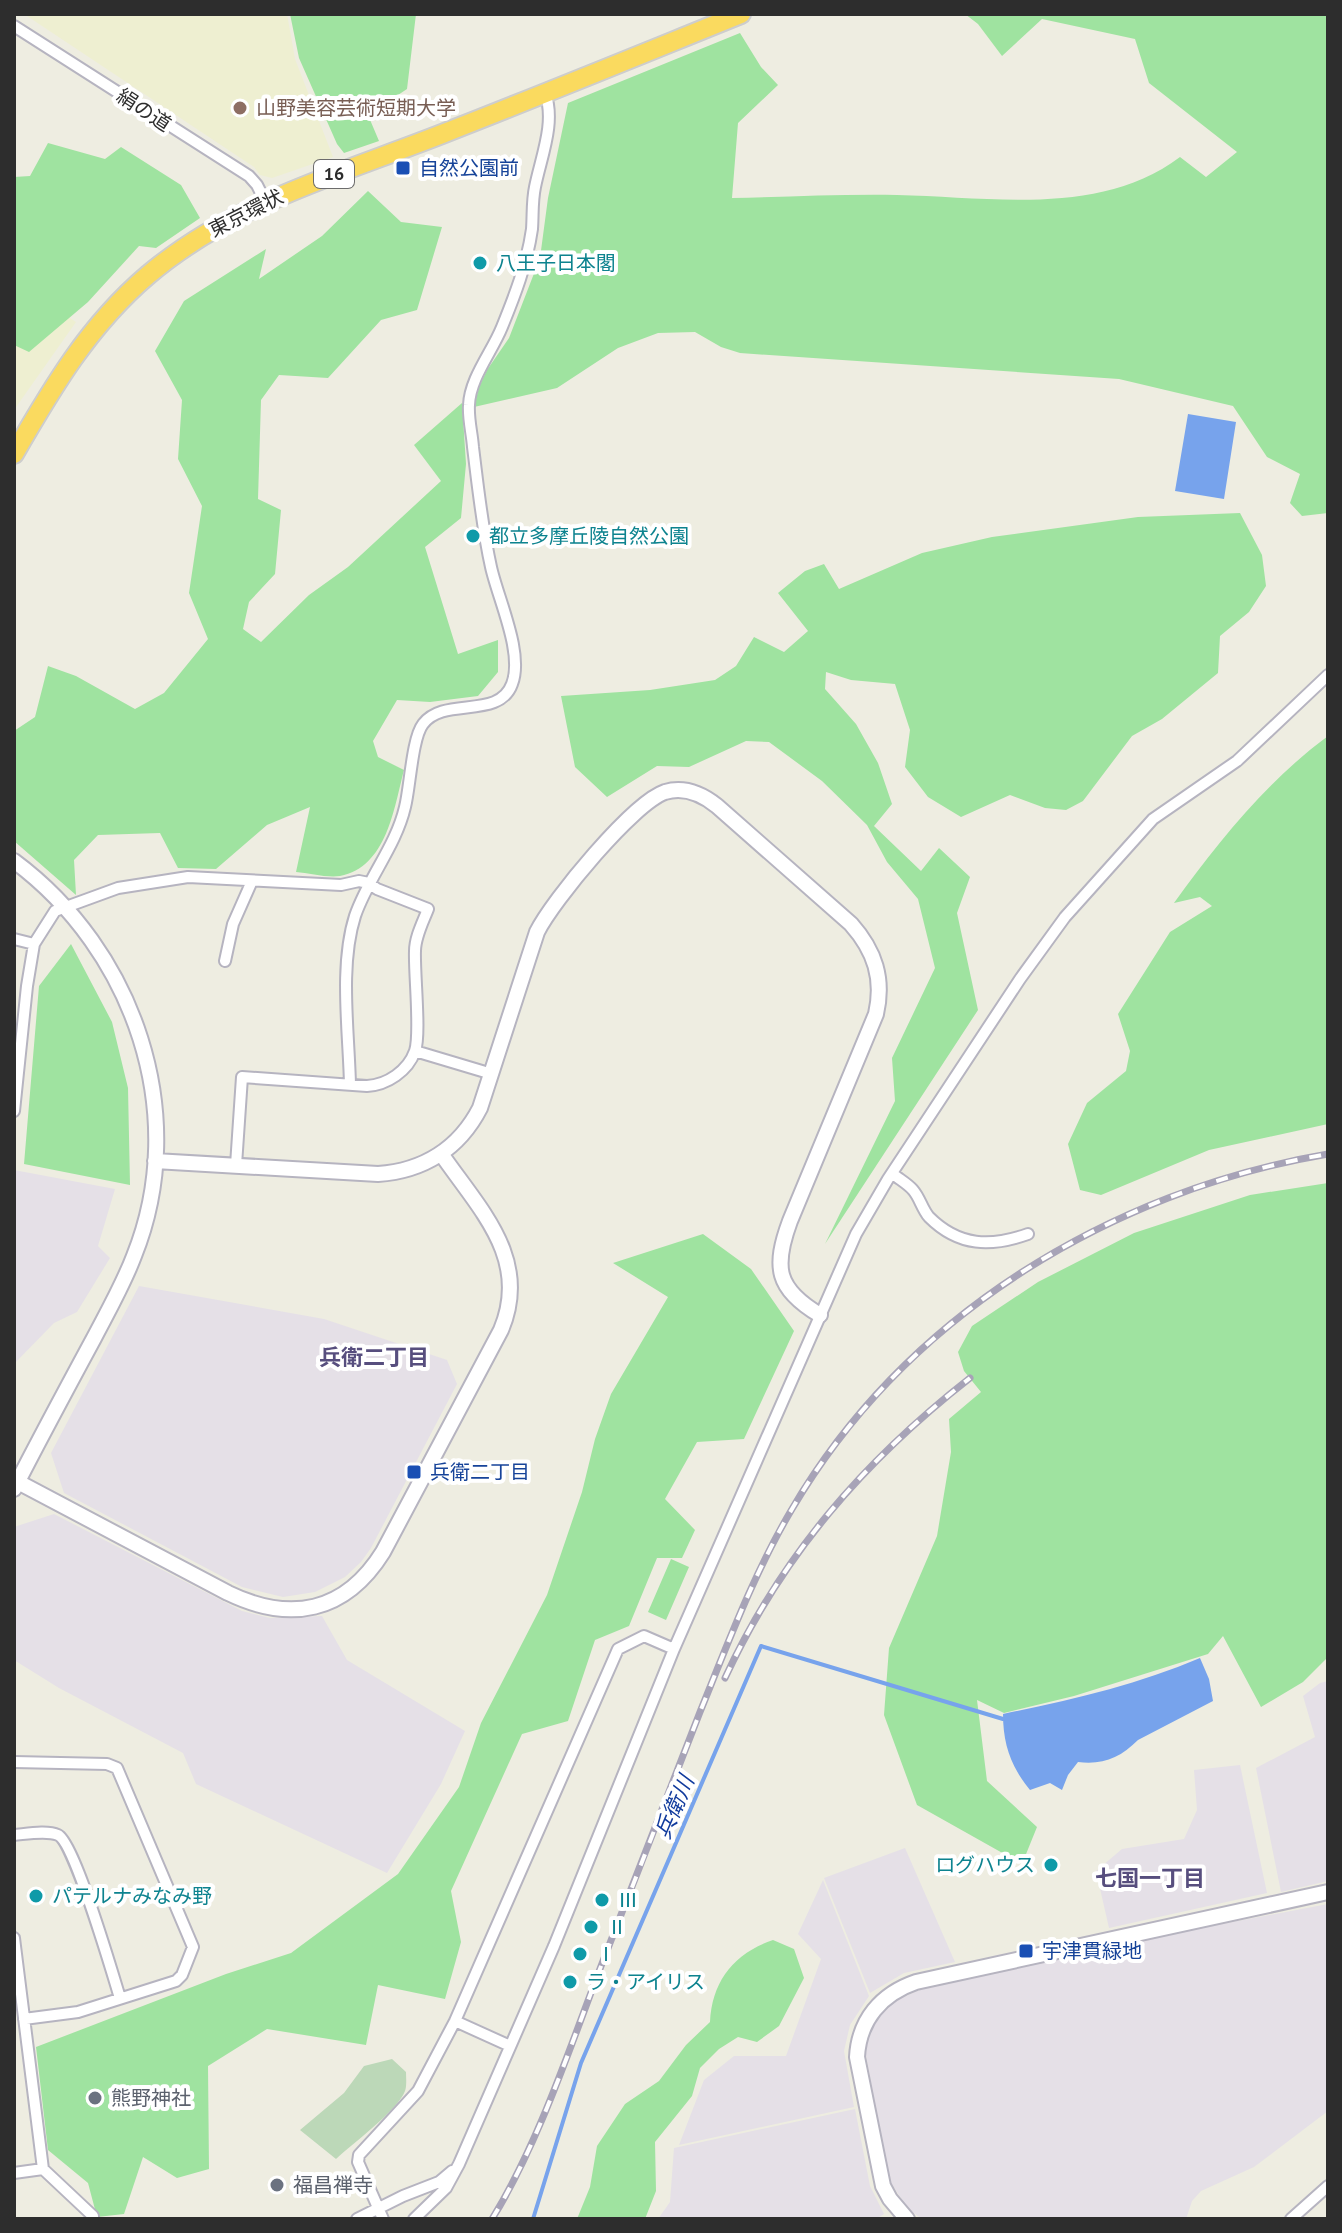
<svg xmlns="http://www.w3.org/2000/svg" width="1342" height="2233" font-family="'PT Sans','Noto Sans JP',sans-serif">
	<rect width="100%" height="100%" fill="#eeede1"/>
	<path fill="#e5e0e7" d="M14 1170 115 1189 98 1246 110 1258 77 1312 54 1323 14 1364Z
		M139 1286 324 1319 447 1360 457 1384 371 1548 361 1562 345 1577 315 1592 283 1597 242 1587 64 1493 51 1453Z
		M54 1514 242 1611 270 1618 322 1616 347 1660 465 1731 441 1784 387 1873 196 1784 183 1753 59 1688 14 1660V1527Z
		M1328 1681V1881L1281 1892 1256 1768 1315 1737 1303 1696 1320 1683Z
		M1240 1765 1267 1893 1109 1928 1096 1871 1122 1849 1184 1839 1197 1810 1194 1770Z
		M905 1848 955 1962 904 1973 870 1993 824 1878Z
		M823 1880 869 1996 850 2025 844 2051 854 2107 679 2145 704 2080 734 2056H786L821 1959 798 1934Z
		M1328 1904V2111L1254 2167 1201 2191 1192 2201 1186 2219H922L908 2209 889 2180 865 2050 873 2024 894 2001 920 1990 1168 1934Z
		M855 2109 870 2186 884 2214 876 2219H658L670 2202 674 2148Z"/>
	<path fill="#eeefd1" d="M24 14H287L295 59 333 157 272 178 260 175 254 167Z
		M14 282 76 322 14 410Z"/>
	<path fill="#9fe3a0" d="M290 14H416L407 89 368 115 379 141 344 153 337 144 299 58Z
		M965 14H1328V513L1302 516 1290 503 1300 474 1267 457 1233 406 1119 379 740 353 721 347 695 332 658 333 618 348 557 388 474 407 479 387 487 370 509 338 540 258 548 198 568 103 740 33 761 67 778 85 738 123 732 198C786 197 842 194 897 195 991 197 1100 217 1180 157L1206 177 1237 152 1149 83 1135 39 1042 19 1002 56 978 24Z
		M48 143 105 159 121 147 181 185 200 218 156 248 139 246 88 302 29 352 14 345V177L30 176Z
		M368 191 401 222 442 227 417 310 381 320 328 378 279 375 261 400 258 499 281 510 275 574 249 602 243 629 261 642 309 595 348 567 441 481 414 445 462 403 466 464 461 518 425 547 458 654 498 640V672L478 696 430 702 397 700 373 741 378 757 404 770C394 808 387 867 340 876 327 878 309 873 296 872L310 807 267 825 216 869 178 868 160 833 98 835 74 860 76 895 14 841V731L35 717 48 666 76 676 135 709 164 693 208 639 189 593 202 506 178 459 182 400 155 351 184 301 266 249 259 279 322 236Z
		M1240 513 1262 555 1266 586 1249 612 1220 636 1218 673 1162 719 1132 736 1083 801 1066 810 1045 808 1010 795 961 817 928 797 905 767 910 730 895 684 851 680 826 672 825 689 856 724 878 763 892 804 874 826 921 871 939 848 970 877 957 913 978 1010 825 1244 895 1101 892 1058 935 968 918 899 887 862 867 825 822 781 769 742 746 741 689 767 657 766 607 797 575 767 561 696 650 690 715 680 736 666 754 637 784 652 808 631 778 593 805 571 824 564 839 589 922 553 992 537 1138 517Z
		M1328 736V1124L1209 1150 1101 1195 1080 1190 1068 1144 1087 1103 1126 1071 1130 1051 1118 1014 1170 932 1212 906 1200 897 1174 903C1218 842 1267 781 1328 736Z
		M71 944 112 1022 128 1088 130 1185 24 1164 39 986Z
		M1328 1183V1657L1303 1682 1261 1707 1223 1636 1208 1654 1074 1696 1004 1713 977 1700 987 1781 1037 1827 1022 1864 917 1805 884 1715 889 1648 937 1536 951 1452 949 1419 981 1392 964 1371 958 1352 972 1326 1038 1282 1134 1233 1250 1195Z
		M703 1234 751 1269 794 1331 744 1439 697 1442 665 1499 695 1530 682 1558H657L629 1626 595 1640 568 1721 522 1734 451 1891 461 1942 445 1999 378 1985 366 2045 267 2029 208 2066 209 2169 177 2178 143 2157 124 2214 97 2217 88 2183 48 2150 36 2047 226 1974 291 1953 398 1874 459 1787 481 1723 547 1595 582 1492 595 1439 611 1394 668 1297 613 1263Z
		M671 1559 689 1567 666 1620 648 1612Z
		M773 1940 794 1949 804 1978 779 2026 757 2042 738 2037 719 2049 700 2068 692 2096 655 2142 656 2191 645 2219H577L590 2187 597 2146 625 2104 659 2081 686 2045 710 2022C712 1981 734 1953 773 1940Z"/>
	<path fill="#bcd8b8" d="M392 2059 406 2072C406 2077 407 2086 405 2091 398 2110 352 2144 336 2159L300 2130 344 2093 364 2066Z"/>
	<path fill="#77a3ec" d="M1188 414 1236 422 1224 499 1175 491Z
		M1200 1658 1209 1679 1213 1701 1138 1740C1120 1758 1103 1765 1078 1762L1068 1775 1062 1790 1050 1783 1030 1790C1011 1767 1003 1744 1003 1714 1070 1700 1137 1685 1200 1658Z"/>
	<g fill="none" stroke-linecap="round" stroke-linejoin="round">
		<path stroke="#77a3ec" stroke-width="4" d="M533 2219 581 2063 761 1646 1003 1719"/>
		<defs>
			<path id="street" d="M14 26 249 176 257 185 265 201
				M14 939 34 944
				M225 961 233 924 252 881
				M415 1051 492 1074
				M350 1085C349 1033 339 966 355 916 368 878 396 846 405 807 410 788 412 738 423 724 444 696 499 720 512 684 524 653 498 599 491 567 482 527 478 487 473 447 472 433 468 419 469 405 470 378 492 352 502 327 515 295 527 264 532 229 533 215 532 201 535 187 541 157 556 122 545 93
				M14 1111 27 986 34 944 55 911 118 888 188 877 341 885 359 881 369 883 377 889 428 909C423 922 415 937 415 951 414 973 421 1034 415 1051 408 1071 387 1085 367 1086L242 1077 236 1165
				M893 1174C899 1179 908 1184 913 1190 920 1198 922 1209 929 1217 959 1247 991 1247 1028 1234
				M14 1762 107 1764 117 1768 193 1947 182 1975 176 1981 78 2012 24 2019
				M14 1835C26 1834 47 1830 58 1835 74 1842 113 1975 120 1998
				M14 1938 43 2169
				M455 2021 510 2046
				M14 2173 43 2169 93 2216V2219
				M357 2219 403 2196 439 2182 452 2171
				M383 2219 358 2162 359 2155 418 2091 455 2021 618 1649 644 1636 674 1649
				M414 2219 446 2188 459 2164 554 1946 674 1649 856 1234 888 1179 1020 979 1065 917 1153 819 1237 761 1328 675
				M1291 2219 1328 2186"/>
			<path id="secondary" d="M14 861C134 950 191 1114 134 1256 123 1285 108 1311 94 1338 67 1388 40 1438 14 1489
				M155 1161 378 1174C423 1171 459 1149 480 1108L537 932C553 900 633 803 665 792 685 786 702 794 717 806L851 924C875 951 884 979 876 1014L790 1221C773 1267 776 1289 820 1315
				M18 1482 228 1593C290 1623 345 1613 383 1552L501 1330C531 1259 480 1210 442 1155
				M907 2219 890 2199 883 2186 857 2057C859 2020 881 1994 916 1982L1328 1892"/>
			<path id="highway" d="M14 454C52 388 89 325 148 275 233 203 340 174 442 134 542 95 642 54 741 14"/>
		</defs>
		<use href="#street" stroke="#b6b4c0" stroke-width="14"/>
		<use href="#secondary" stroke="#b6b4c0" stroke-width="18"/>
		<use href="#highway" stroke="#cdcdcd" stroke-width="22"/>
		<use href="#street" stroke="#fff" stroke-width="10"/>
		<use href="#secondary" stroke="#fff" stroke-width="14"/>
		<use href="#highway" stroke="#fada5f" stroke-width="18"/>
		<defs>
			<path id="rail" d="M725 1678C782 1555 864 1461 970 1378
				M492 2219C539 2143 571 2044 603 1961 636 1878 668 1795 700 1712 728 1643 754 1573 792 1509 905 1316 1110 1191 1328 1154"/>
		</defs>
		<use href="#rail" stroke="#a7a3b7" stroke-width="7"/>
		<use href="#rail" stroke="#fff" stroke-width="4" stroke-dasharray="12" stroke-linecap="butt"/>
	</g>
	<circle fill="#8d6e63" stroke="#fff" stroke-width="3" cx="240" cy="108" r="8"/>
	<g fill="#1a4fb4" stroke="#fff" stroke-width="3">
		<rect x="395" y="160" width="16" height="16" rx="4"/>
		<rect x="406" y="1464" width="16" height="16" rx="4"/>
		<rect x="1018" y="1943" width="16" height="16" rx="4"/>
	</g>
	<g fill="#0f9aa8" stroke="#fff" stroke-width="3">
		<circle cx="480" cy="263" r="8"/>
		<circle cx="473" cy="536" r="8"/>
		<circle cx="1051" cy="1865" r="8"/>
		<circle cx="36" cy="1896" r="8"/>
		<circle cx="602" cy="1900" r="8"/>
		<circle cx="591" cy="1927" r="8"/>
		<circle cx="580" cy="1954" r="8"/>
		<circle cx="570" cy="1982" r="8"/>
	</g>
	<g fill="#6b7280" stroke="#fff" stroke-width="3">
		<circle cx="95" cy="2098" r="8"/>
		<circle cx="277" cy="2185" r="8"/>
	</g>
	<g text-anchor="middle" stroke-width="8" stroke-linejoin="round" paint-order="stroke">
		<rect fill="#fff" stroke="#6c6c6c" stroke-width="2" x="314" y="160" width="40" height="28" rx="6"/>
		<g font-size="18" font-weight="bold" fill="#2d2d2d">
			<text x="334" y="180">16</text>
		</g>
		<g font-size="20" fill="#785e54" stroke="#fff" text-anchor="start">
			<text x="256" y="115">山野美容芸術短期大学</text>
		</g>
		<g font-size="20" fill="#2d2d2d" stroke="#fff">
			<text transform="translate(144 110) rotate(33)" y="7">絹の道</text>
			<text transform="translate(246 213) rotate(-27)" y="7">東京環状</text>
		</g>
		<g font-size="20" fill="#164399" stroke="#fff" text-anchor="start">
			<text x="419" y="175">自然公園前</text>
			<text x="430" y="1479">兵衛二丁目</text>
			<text x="1042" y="1958">宇津貫緑地</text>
		</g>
		<g font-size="20" fill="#0d838f" stroke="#fff" text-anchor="start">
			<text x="496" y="270">八王子日本閣</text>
			<text x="489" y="543">都立多摩丘陵自然公園</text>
			<text x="1035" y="1872" text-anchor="end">ログハウス</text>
			<text x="52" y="1903">パテルナみなみ野</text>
			<text x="618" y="1907">Ⅲ</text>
			<text x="607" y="1934">Ⅱ</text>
			<text x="596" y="1961">Ⅰ</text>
			<text x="586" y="1989">ラ・アイリス</text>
		</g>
		<g font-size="20" fill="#5b616d" stroke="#fff" text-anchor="start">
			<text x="111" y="2105">熊野神社</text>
			<text x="293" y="2192">福昌禅寺</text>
		</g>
		<g font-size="22" font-weight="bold" fill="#574e7e" stroke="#fff">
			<text x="374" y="1365">兵衛二丁目</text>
			<text x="1150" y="1886">七国一丁目</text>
		</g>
		<g font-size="22" font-style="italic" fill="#113b9d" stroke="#fff">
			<text transform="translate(674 1807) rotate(-67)" y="8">兵衛川</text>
		</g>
	</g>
	<rect width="1342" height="2233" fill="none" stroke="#2d2d2d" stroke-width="32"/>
</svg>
